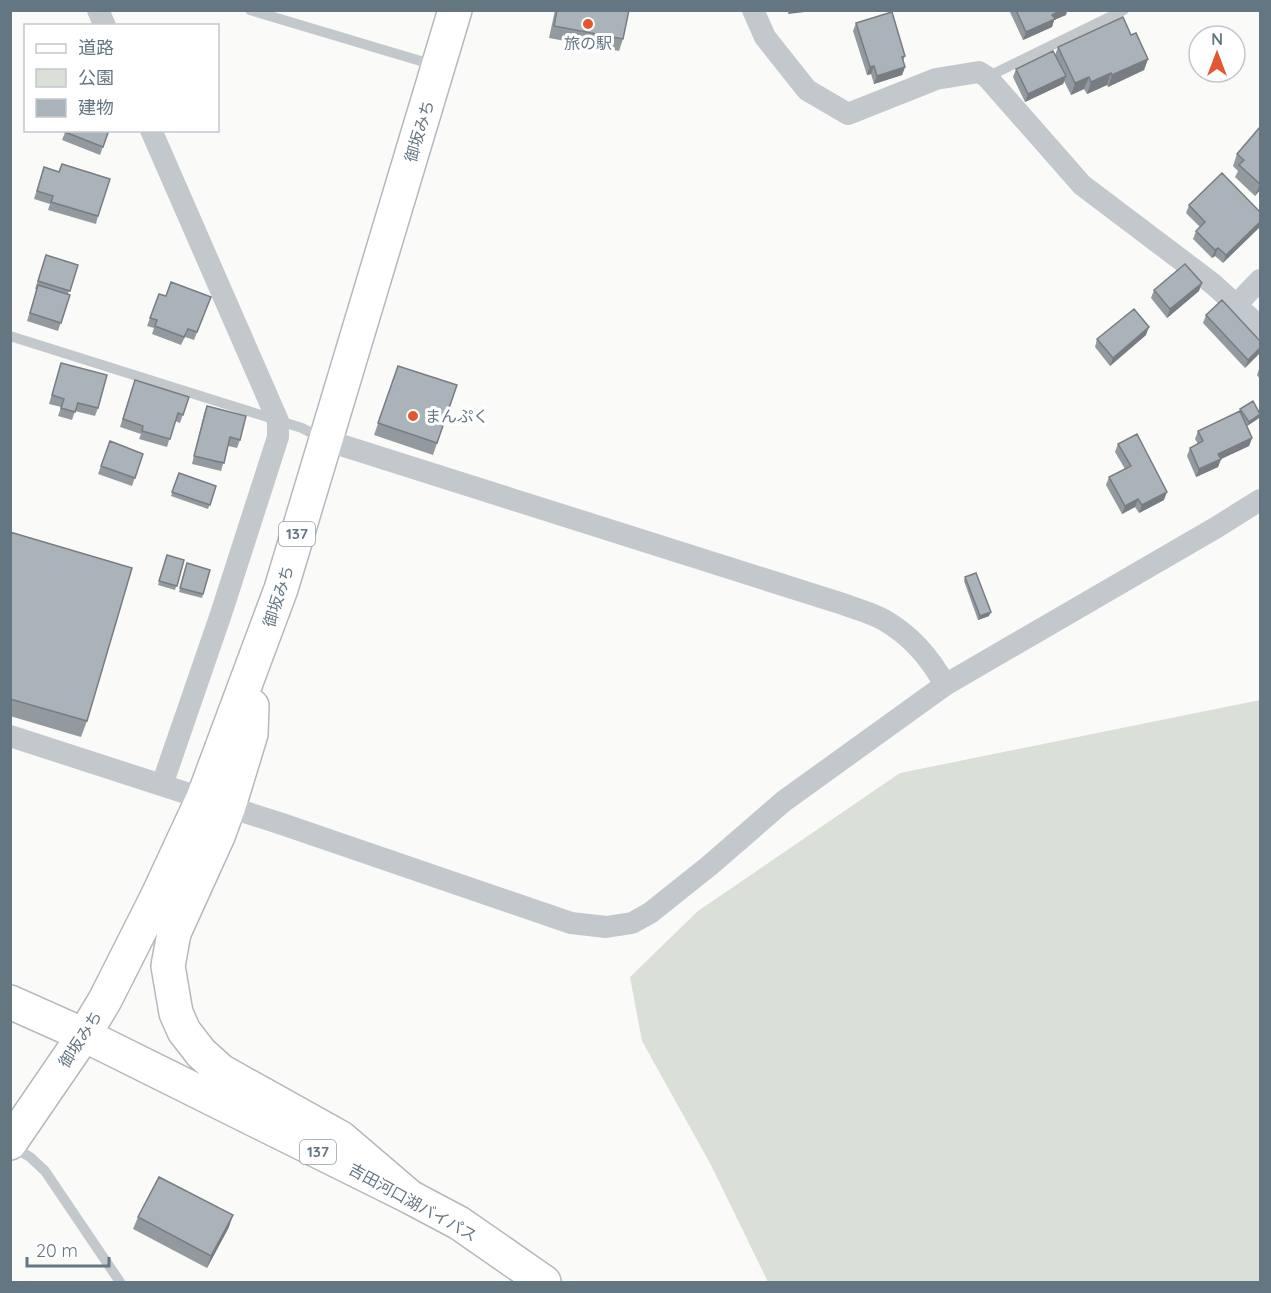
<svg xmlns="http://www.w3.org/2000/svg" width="1271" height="1293" font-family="Quicksand,'Noto Sans JP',sans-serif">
	<rect width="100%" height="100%" fill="#fafaf8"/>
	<path fill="#dadfd7" d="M1260 700V1282H768L711 1165 642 1041 630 977 698 911 900 773Z"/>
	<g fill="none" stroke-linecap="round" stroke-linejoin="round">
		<defs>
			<path id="primary" d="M10 1002 84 1035"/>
			<path id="highway" d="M252 706 251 734 229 806 218 836 174 933 168 966 176 1013 184 1031 201 1053 221 1071 341 1138 410 1197
				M84 1035 410 1197 459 1223 544 1282
				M10 1143 84 1035 105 1000 157 897 203 798 281 589 455 10"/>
		</defs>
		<use href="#primary" stroke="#b5babe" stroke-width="36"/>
		<use href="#highway" stroke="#b4b9bd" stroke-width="36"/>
		<path stroke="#c3c8cc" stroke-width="10" d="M250 10 434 65
			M987 77 1124 10
			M10 336 302 428 323 439
			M11 1146 30 1157 45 1171 120 1282"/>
		<path stroke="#c3c8cc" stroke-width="22" d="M98 10 105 26
			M753 10 765 37 807 90 848 114 936 79 979 72 987 77 1082 185 1213 284 1260 327
			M151 130 278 421V437L221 614 162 785
			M1236 305 1260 280
			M325 440 843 604C856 609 872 613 884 620 910 635 931 659 945 685
			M10 736 282 824 571 923 606 927 632 923 650 913 709 866 784 801 945 685 1217 527 1260 500"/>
		<use href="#primary" stroke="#fff" stroke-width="33"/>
		<use href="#highway" stroke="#fff" stroke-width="33"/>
	</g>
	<path fill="#929a9f" d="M555 10H629L623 39 619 51 549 38Z
		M1009 10H1067L1066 15 1054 20 1052 27 1023 40Z
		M856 23 905 56 903 61 905 67 902 75 874 84 871 74 867 75 853 31Z
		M1131 35 1148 59 1144 70 1108 87 1107 85 1087 94 1084 89 1071 95 1064 81 1063 84 1025 102 1013 77 1016 69 1055 55 1058 47Z
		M1260 127V190L1255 196 1235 177 1238 171 1233 166 1237 154Z
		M66 130H109L100 155 62 140Z
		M44 167 98 216 96 224 48 210 50 204 34 199Z
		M1189 205 1260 212 1223 263 1215 256 1212 258 1193 239 1196 231 1200 227 1186 213Z
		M46 255 78 265 68 294 70 295 58 331 27 321 37 289H35Z
		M1154 290 1199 291 1167 318 1151 298Z
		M166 296 211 297 194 340 185 337 181 345 152 334 154 328 147 326 150 318Z
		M1206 315 1260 341 1245 368 1203 323Z
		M1146 335 1110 366 1095 347 1097 339Z
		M61 363 98 408 95 416 75 411 72 420 58 416 61 407 49 404Z
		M398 366 457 385 433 455 374 435Z
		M1260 366V379L1257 375Z
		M132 388 189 397 180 423 175 421 167 447 139 439 141 434 120 427Z
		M207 406 240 440 237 448 228 446 221 471 192 464 204 414Z
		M1240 409 1259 418 1247 426 1252 438 1249 446 1221 459 1218 467 1196 477 1187 456 1190 448 1198 444 1195 439 1198 431 1239 412Z
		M110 441 143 454 132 486 98 474Z
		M1118 444 1164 500 1139 513 1135 507 1122 514 1106 485 1109 477 1125 469 1115 452Z
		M179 473 216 486 208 509 171 496Z
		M10 532 87 721 81 737 10 716Z
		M167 555 184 560 175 590 158 585Z
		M186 567 210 570 202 598 179 592Z
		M965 577 989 616 978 620 964 581Z
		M138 1217 229 1227 207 1268 133 1229Z"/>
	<path fill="#777d82" d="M789 10H821L788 14Z
		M1061 10H1067L1066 15 1054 20 1052 27 1023 40 1026 32 1052 15Z
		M1148 59 1144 70 1108 87 1112 75Z
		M874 66 871 74 867 75 870 67Z
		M905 67 902 75 874 84 877 76Z
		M1111 73 1107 85 1087 94 1091 82Z
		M1066 76 1063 84 1025 102 1028 94Z
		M1089 77 1084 89 1071 95 1075 83Z
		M1260 183V190L1255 196 1260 184Z
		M1260 222V227L1223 263 1226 255Z
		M1218 248 1215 256 1212 258 1215 250Z
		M1202 283 1199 291 1167 318 1170 309Z
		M1149 327 1146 335 1110 366 1113 358Z
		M1260 348V353L1245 368 1248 360Z
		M1260 414 1259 418 1247 426 1249 422Z
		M1252 438 1249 446 1221 459 1218 467 1196 477 1199 469 1218 454Z
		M1167 492 1164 500 1139 513 1142 505Z
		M1138 499 1135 507 1122 514 1125 506Z
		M991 612 989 616 978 620 980 616Z
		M233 1215 229 1227 207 1268 211 1256Z"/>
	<path fill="#aab3b9" stroke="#777d82" stroke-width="1.5" d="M557 10H629L623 39 554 26Z
		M1016 10H1061L1052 15 1055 19 1026 32Z
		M892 12 905 56 902 57 905 67 877 76 874 66 870 67 856 23Z
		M1123 17 1131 35 1136 33 1148 59 1112 75 1111 73 1091 82 1089 77 1075 83 1058 47Z
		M1053 51 1066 76 1028 94 1016 69Z
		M1260 127V184L1239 165 1244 160 1237 154Z
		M66 130H109L103 147 65 132Z
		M62 164 110 179 98 216 51 202 53 196 37 191 44 167 59 172Z
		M1222 173 1260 212V222L1226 255 1218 248 1215 250 1196 231 1205 222 1189 205Z
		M46 255 78 265 70 291 38 281Z
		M1185 264 1202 283 1170 309 1154 290Z
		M171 282 211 297 197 332 188 329 184 337 155 326 157 320 150 318 159 294 166 296Z
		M38 285 70 295 61 323 30 313Z
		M1222 300 1260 341V348L1248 360 1206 315Z
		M1134 309 1149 327 1113 358 1097 339Z
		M61 363 107 375 98 408 78 403 75 412 61 408 64 399 52 395Z
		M398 366 457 385 437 443 378 423Z
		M135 380 189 397 183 415 178 413 170 439 142 431 143 426 123 419Z
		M1253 401 1260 414 1249 422 1240 409Z
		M207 406 246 416 240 440 230 437 224 463 194 456Z
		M1240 411 1252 438 1218 454 1221 459 1199 469 1190 448 1203 441 1198 431Z
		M1137 434 1167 492 1142 505 1138 499 1125 506 1109 477 1131 466 1118 444Z
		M110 441 143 454 135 478 101 466Z
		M179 473 216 486 210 505 172 492Z
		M10 532 132 568 87 721 10 699Z
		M167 555 184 560 177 586 159 581Z
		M187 563 210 570 203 594 180 588Z
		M976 573 991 612 980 616 965 577Z
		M159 1177 233 1215 211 1256 138 1217Z"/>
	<g fill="#e4572e" stroke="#fff" stroke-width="2">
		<circle cx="588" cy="24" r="6"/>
		<circle cx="413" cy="416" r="6"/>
	</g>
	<g text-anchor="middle" stroke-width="6" stroke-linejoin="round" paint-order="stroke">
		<g fill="#fff" stroke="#939fa8" stroke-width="1.5">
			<rect x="279" y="522" width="36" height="24" rx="4.5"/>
			<rect x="300" y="1140" width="36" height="24" rx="4.5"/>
		</g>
		<g font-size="15" font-weight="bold" fill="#657683">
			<text x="297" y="539">137</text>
			<text x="318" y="1157">137</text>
		</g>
		<g font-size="16" fill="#657683" stroke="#fff">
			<text x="588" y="49">旅の駅</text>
			<text x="425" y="422" text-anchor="start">まんぷく</text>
		</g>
		<g font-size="16" fill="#657683" stroke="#fff">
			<text transform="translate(419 131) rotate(-73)" y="6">御坂みち</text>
			<text transform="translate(278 596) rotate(-72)" y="6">御坂みち</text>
			<text transform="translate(80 1039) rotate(-57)" y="6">御坂みち</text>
			<text transform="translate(413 1202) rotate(29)" y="6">吉田河口湖バイパス</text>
		</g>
	</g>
	<rect width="1271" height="1293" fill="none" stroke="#657683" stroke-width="24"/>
	<rect x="24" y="24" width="195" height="108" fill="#ffffff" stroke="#c1c8cd" stroke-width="1.5"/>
	<rect x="36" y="44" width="30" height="9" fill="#ffffff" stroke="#c1c8cd" stroke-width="1.5"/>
	<text x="78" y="54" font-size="18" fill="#657683">道路</text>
	<rect x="36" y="69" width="30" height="18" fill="#dadfd7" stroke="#c1c8cd" stroke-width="1.5"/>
	<text x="78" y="84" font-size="18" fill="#657683">公園</text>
	<rect x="36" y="99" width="30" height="18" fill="#aab3b9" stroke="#c1c8cd" stroke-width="1.5"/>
	<text x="78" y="114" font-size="18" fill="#657683">建物</text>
	<g transform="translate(1217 54)"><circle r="28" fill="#ffffff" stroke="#c1c8cd" stroke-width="1.5"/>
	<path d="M0-4.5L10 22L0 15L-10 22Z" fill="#e4572e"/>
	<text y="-9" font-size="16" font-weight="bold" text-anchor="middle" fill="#657683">N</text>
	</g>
	<path d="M27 1257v9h82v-9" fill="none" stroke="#657683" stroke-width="3"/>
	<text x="36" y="1257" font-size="18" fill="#657683" stroke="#ffffff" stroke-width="4.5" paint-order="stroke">20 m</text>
</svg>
